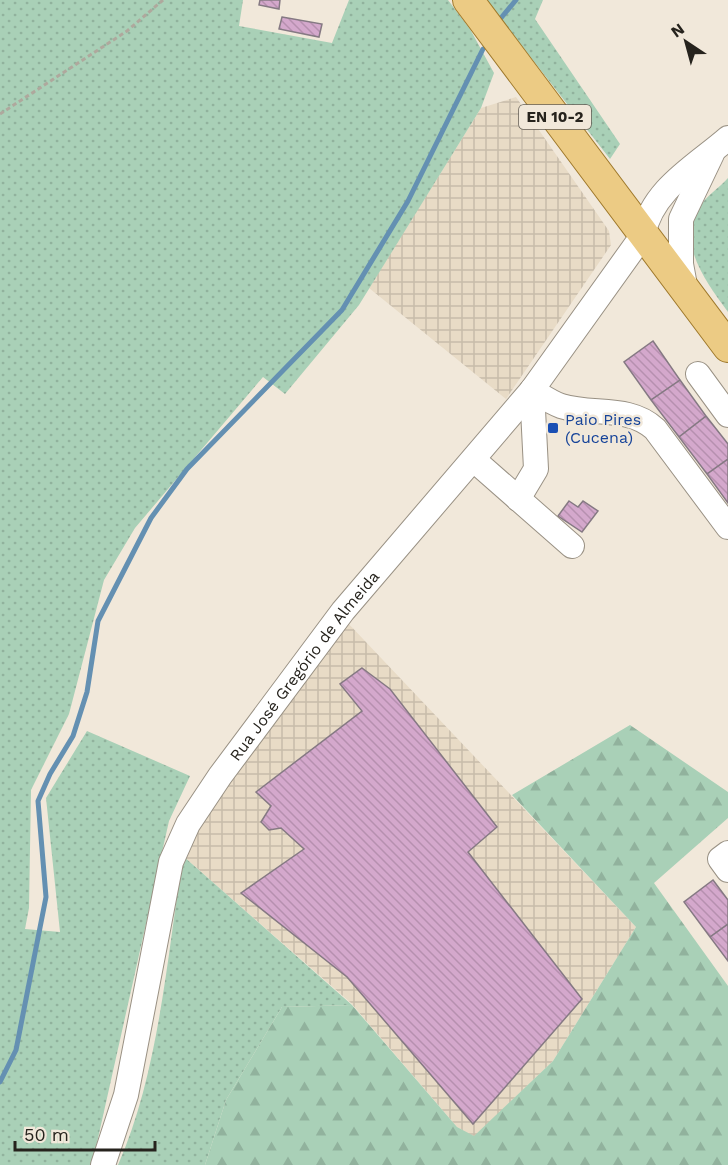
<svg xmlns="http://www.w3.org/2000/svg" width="728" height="1165" font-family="'Work Sans',sans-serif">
	<defs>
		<pattern id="industrial-grid" width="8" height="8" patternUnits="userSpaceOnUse" patternTransform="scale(1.5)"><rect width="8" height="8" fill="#e8dbc6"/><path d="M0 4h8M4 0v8" fill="none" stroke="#c7bcaa"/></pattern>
		<pattern id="grass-dots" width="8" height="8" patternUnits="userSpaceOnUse" patternTransform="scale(1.5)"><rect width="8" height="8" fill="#a9d0b7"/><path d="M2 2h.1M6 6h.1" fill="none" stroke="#91b29d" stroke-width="1.8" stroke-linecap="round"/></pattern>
		<pattern id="forest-firs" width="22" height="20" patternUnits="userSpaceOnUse" patternTransform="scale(1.5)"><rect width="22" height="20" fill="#a9d0b7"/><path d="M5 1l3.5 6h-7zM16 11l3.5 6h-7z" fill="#91b29d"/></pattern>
		<pattern id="building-back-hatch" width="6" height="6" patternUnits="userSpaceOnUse" patternTransform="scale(1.5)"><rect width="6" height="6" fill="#d4a8cc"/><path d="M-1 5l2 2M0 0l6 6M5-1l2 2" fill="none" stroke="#b690af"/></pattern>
	</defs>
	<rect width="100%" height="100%" fill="#f1e8da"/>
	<path fill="url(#industrial-grid)" d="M516 97 609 231 611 245 506 399 369 288 481 108Z
		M346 621 636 927 553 1061 474 1137 457 1127 351 1003 183 856 222 789Z"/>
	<path fill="url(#grass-dots)" d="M0 0H243L239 26 332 43 349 0H448L470 29 494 73 481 108 359 305 285 394 263 377 135 528 104 580 69 714 31 790 29 908 25 929 60 932 46 798 87 731 190 776 169 821 92 1165H0Z
		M486 0H543L535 19 620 144 610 159Z
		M728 178V312C708 285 676 243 698 209 705 197 719 188 728 178Z
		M183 856 352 1005 282 1007 226 1100 205 1165H118C159 1072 167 957 183 856Z"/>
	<path fill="url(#forest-firs)" d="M630 725 728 792V818L654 883 728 986V1165H205L226 1100 282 1007 352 1005 457 1127 474 1136 553 1061 636 927 512 795Z"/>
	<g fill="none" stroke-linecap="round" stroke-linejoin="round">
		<path stroke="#6490b2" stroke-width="5" d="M501 18 516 0
			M0 1082 16 1050 46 897 38 801 50 774 73 736 87 692 98 621 151 518 187 469 342 310 408 201 483 49"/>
	</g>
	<path fill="url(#building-back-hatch)" stroke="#857983" stroke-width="1.5" d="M260 0H280L279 9 259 5Z
		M282 17 322 24 319 37 279 29Z
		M653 341 680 380 651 400 624 362Z
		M680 380 706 416 679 437 651 400Z
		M706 416 728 444V459L707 474 679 437Z
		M728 459V503L707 474Z
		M569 501 578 507 583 501 598 511 582 532 558 516Z
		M362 668 390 689 497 827 468 852 582 999 473 1124 347 977 241 893 304 849 281 828 269 830 261 822 271 806 256 792 362 711 340 684Z
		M713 880 728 900V924L710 937 684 902Z
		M728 924V961L710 937Z"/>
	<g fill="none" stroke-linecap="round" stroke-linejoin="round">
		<defs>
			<g id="minor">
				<path d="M686 291 681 264V219L712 154"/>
				<path d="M698 374 728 415"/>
				<path d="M532 390C542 396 550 402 561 406 593 416 629 405 655 429L728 527"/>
				<path d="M474 460 572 546"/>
				<path d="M518 499 536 469 532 390"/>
				<path d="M728 853 720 859 728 870"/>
				<path id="s1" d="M103 1165 126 1095 171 862 188 824 220 776 343 611 532 390 643 235C652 189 696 166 728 138"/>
			</g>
			<path id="major" d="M468 0 728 347"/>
		</defs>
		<use href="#minor" stroke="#999184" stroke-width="26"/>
		<use href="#major" stroke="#9f792b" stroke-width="32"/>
		<path stroke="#afa89d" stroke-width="3" stroke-dasharray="4.5 3" stroke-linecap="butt" d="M0 114 127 31 163 0"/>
		<use href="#minor" stroke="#fff" stroke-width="24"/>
		<use href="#major" stroke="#eccb84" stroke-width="30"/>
	</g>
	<rect fill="#1a4fb4" stroke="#f1e8da" stroke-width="2" x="547" y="422" width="12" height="12" rx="3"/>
	<g text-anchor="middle" stroke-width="5" stroke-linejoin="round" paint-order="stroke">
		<rect fill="#f1e8da" stroke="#635e56" stroke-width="1.5" x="519" y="105" width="72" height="24" rx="4.5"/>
		<g font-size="15" font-weight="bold" fill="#26231d">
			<text x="555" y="122">EN 10-2</text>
		</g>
		<g font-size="16" fill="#164399" stroke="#f1e8da" text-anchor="start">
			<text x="565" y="425">Paio Pires<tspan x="565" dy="18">(Cucena)</tspan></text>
		</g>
		<g font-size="16" fill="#26231d" stroke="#f1e8da">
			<text dy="6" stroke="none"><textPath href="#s1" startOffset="549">Rua José Gregório de Almeida</textPath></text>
		</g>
	</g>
	<g transform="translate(686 42) rotate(324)" stroke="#f1e8da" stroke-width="4.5" paint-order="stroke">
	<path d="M0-4.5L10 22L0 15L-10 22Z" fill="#26231d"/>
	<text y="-9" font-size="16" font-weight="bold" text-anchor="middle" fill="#26231d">N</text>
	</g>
	<path d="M15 1141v9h140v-9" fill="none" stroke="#26231d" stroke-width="3"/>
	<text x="24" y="1141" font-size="18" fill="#26231d" stroke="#f1e8da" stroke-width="4.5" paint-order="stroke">50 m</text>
</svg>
